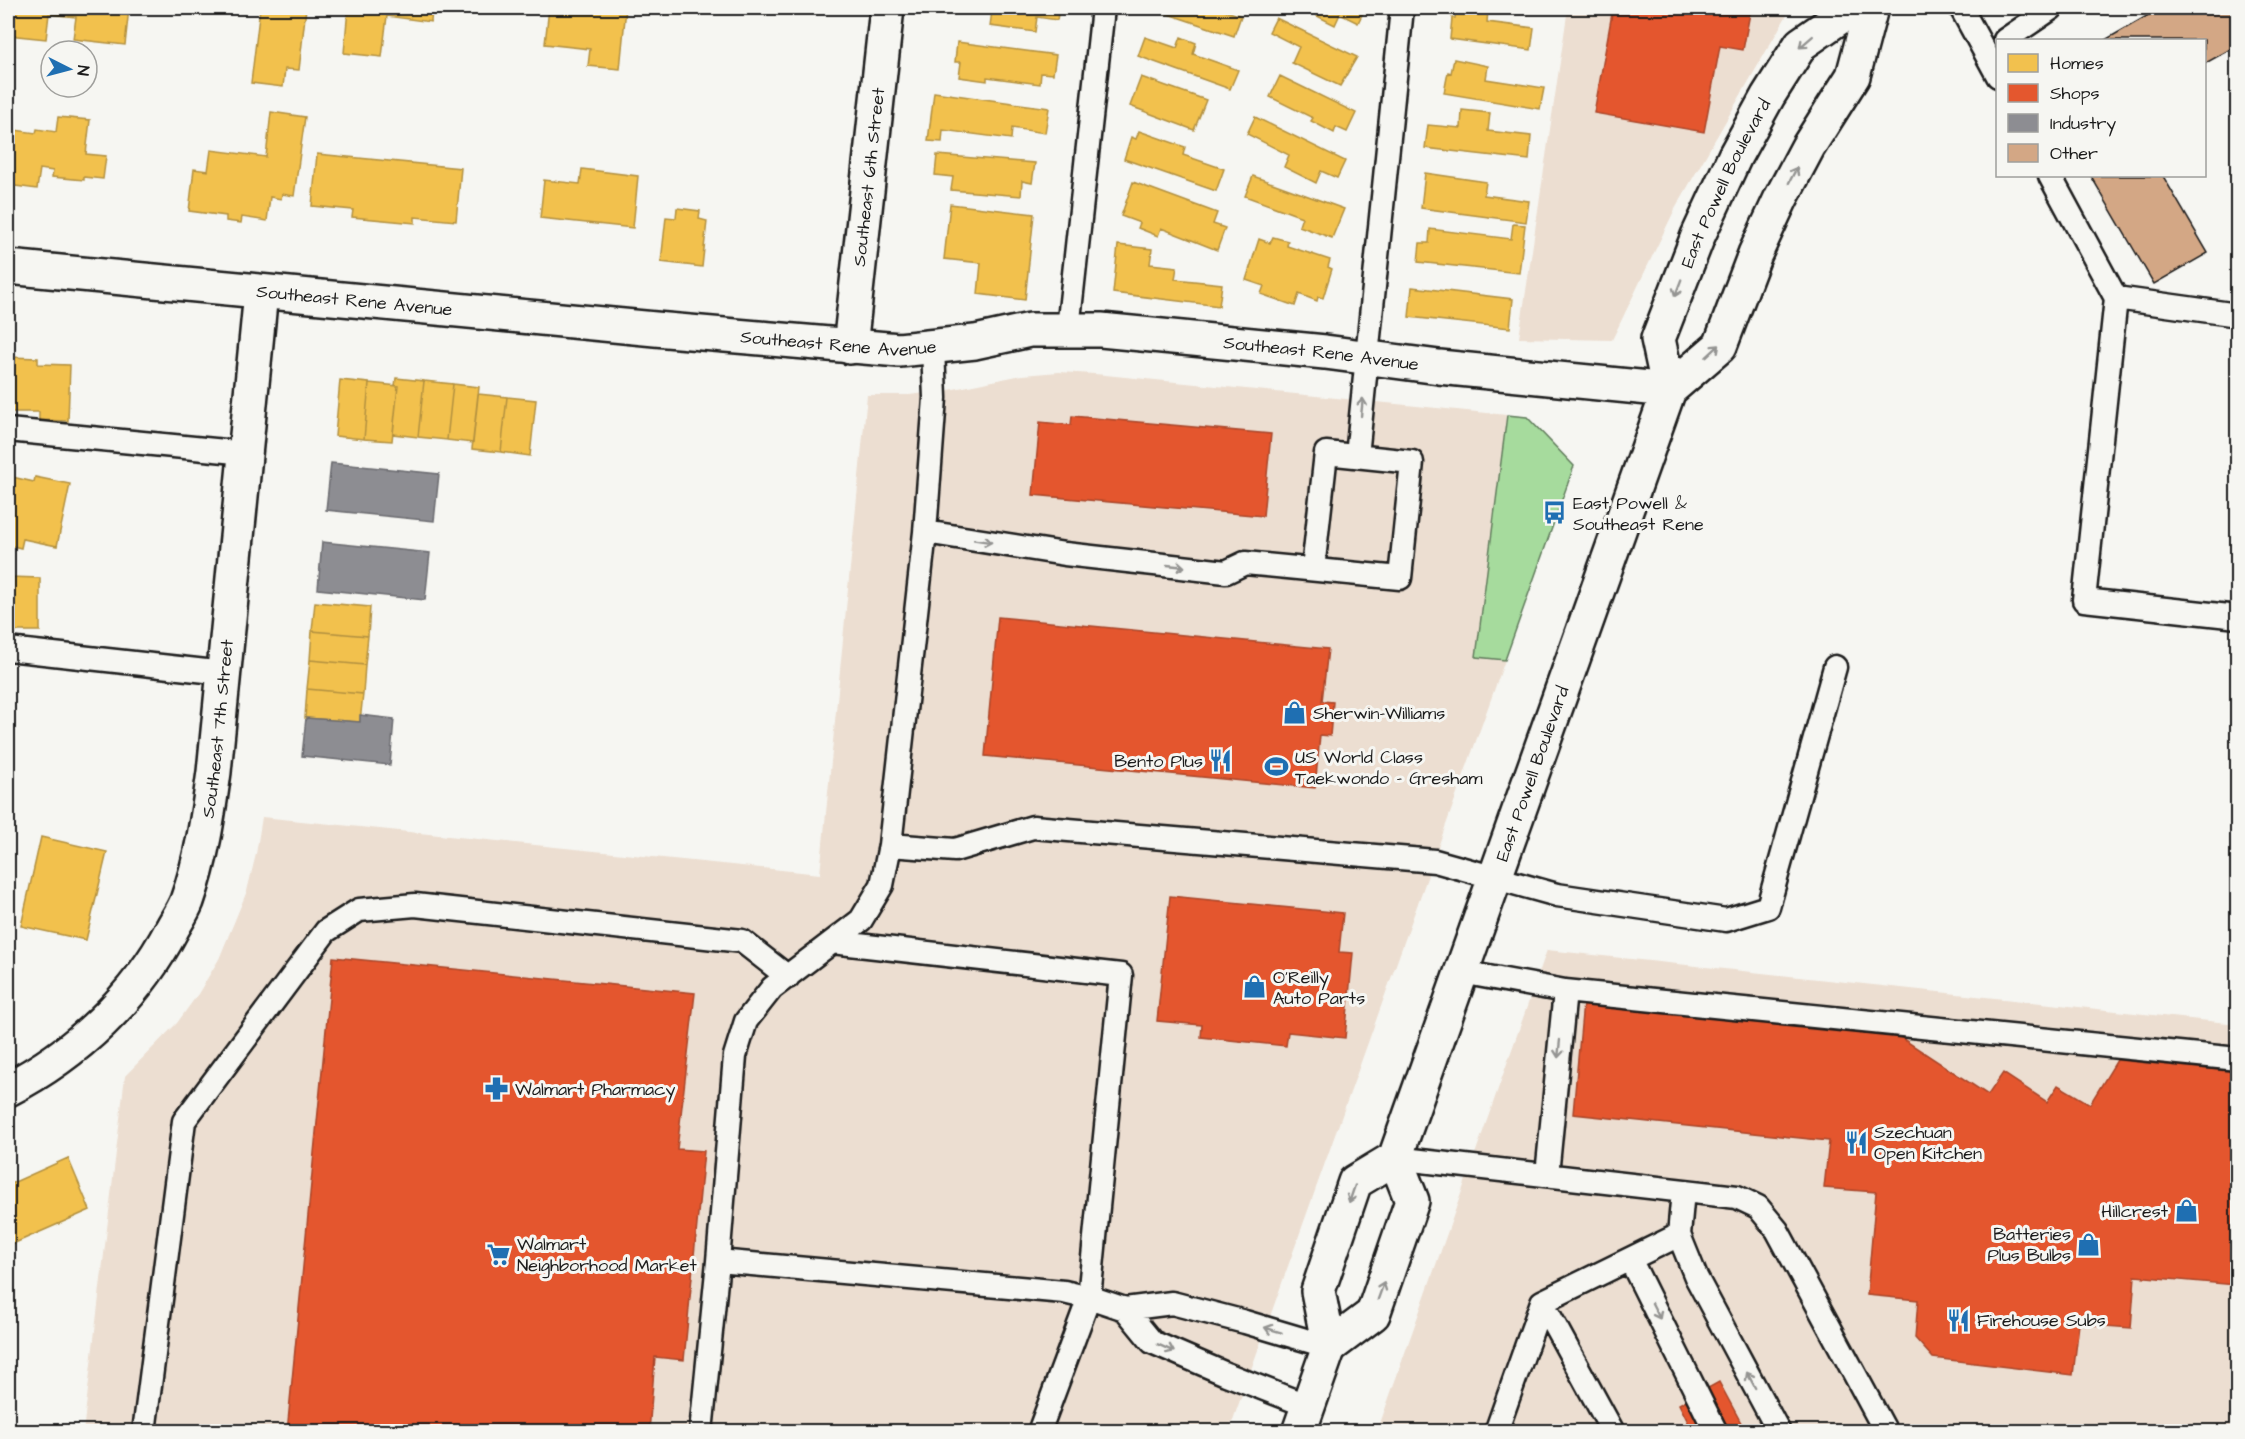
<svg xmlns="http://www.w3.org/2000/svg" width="2245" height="1439" font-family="'Architects Daughter',sans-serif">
	<rect width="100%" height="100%" fill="#f6f6f2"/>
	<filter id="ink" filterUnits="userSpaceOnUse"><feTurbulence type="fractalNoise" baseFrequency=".0167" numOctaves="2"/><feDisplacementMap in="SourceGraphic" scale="12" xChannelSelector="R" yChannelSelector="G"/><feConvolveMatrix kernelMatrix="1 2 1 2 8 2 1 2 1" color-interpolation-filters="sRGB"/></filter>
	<g filter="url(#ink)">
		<path fill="#ecded1" d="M1568 8H1791L1675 209 1612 340 1519 338Z
			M1059 372 1095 374 1507 415 1476 656 1505 660 1229 1431 83 1432 125 1076 177 1023 198 994 219 959 247 891 256 854 262 817 820 874 867 395H909L949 390 1022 375Z
			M1547 950 2237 1024V1431L1377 1432Z"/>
		<path fill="#a6db9d" stroke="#617c5c" stroke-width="1.5" d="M1507 415 1527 417 1574 466 1505 660 1476 657Z"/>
		<path fill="#f2c14e" stroke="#b2903f" stroke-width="1.5" d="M8 8H129L125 45 73 39 76 17 49 14 46 39 8 35Z
			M260 8H306L299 70 285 69 283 87 251 83Z
			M369 8H432L431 22 387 16 382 57 344 53 348 9 369 10Z
			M549 8H626L620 69 588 66 590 49 545 44Z
			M958 8H1059L1057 20 1037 17 1035 32 990 26 992 11Z
			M1150 8H1218L1241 16 1234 36Z
			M1321 8H1365L1358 23 1340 14 1335 25 1317 16Z
			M1456 8 1488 11 1487 22 1534 28 1531 50 1450 39 1452 18H1455Z
			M1276 18 1357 57 1340 86 1292 63 1299 47 1269 32Z
			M1145 37 1177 48 1181 37 1196 43 1193 54 1238 70 1230 89 1138 56Z
			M957 42 1056 55 1053 74 1041 73 1040 84 987 77V81L959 77 961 62H955Z
			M1454 59 1488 66 1486 79 1544 88 1540 109 1444 93 1448 72 1451 73Z
			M1280 76 1356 113 1347 132 1336 127 1334 133 1311 121 1313 118 1270 97Z
			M1141 77 1206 100 1194 130 1130 106Z
			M934 92 1049 108 1045 133 1012 128 1011 139 943 130 942 142 928 141Z
			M1462 110 1490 113 1488 131 1531 136 1529 160 1425 148 1428 125 1461 128Z
			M271 112 305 117 294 196 282 194 281 199 270 197 267 221 242 217 241 223 226 221V216L189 211 194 169 208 171 211 150 266 157Z
			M58 117 90 120 86 154 106 156 103 179 84 177V180L52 177 53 171 40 169 37 189 8 185V129L36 133 37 129 56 132Z
			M1255 117 1345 161 1337 178 1321 171 1316 183 1284 167 1289 155 1247 134Z
			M1139 131 1185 147 1183 155 1224 169 1216 191 1124 159 1131 137 1136 139Z
			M317 154 461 168 456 221 415 217V223L352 217 353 210 312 206Z
			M937 155 1035 163 1032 183 1022 181 1021 196 951 190 953 177 935 175Z
			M582 169 638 176 633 228 540 218 544 180 580 184Z
			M1425 173 1486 182 1484 195 1529 201 1526 222 1421 208Z
			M1253 176 1344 209 1332 238 1299 226 1302 217 1245 196Z
			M1133 182 1217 213 1213 224 1225 228 1217 250 1161 228 1158 236 1138 228 1140 223 1121 216Z
			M950 204 1034 214 1025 300 978 294 981 263 944 259Z
			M677 208 700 211 699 219 707 221 702 267 661 262 666 217 676 218Z
			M1513 224 1525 225 1519 273 1418 262 1420 243H1429L1430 229 1511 239Z
			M1273 237 1288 241 1287 246 1330 260 1328 267 1332 269 1323 298 1318 297 1317 301 1299 294 1295 306 1261 294 1264 286 1246 280 1259 239 1270 243Z
			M1118 245 1152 249 1150 264 1177 267 1175 279 1222 284 1219 306 1113 293Z
			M1412 287 1513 299 1510 328 1409 317Z
			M8 357 38 358V364L70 365 68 421 39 420V412H8Z
			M396 378 424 381 418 437 393 434 398 386H395Z
			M340 380 369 383 364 439 335 436Z
			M424 381 453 384 447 440 418 437Z
			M369 383 398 386 392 441 364 439Z
			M453 384 479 387 473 443 447 440Z
			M478 394 507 397 501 452 472 449Z
			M507 397 536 400 530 456 501 452Z
			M8 476 34 482 35 477 70 484 57 546 23 539 21 548 8 545Z
			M8 571 9 577 40 578V631H8Z
			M315 602 370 607 368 636 312 631Z
			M312 631 368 636 365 665 310 660Z
			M310 660 365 665 363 694 307 689Z
			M307 689 363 694 360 722 305 718Z
			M41 837 107 852 86 940 21 926Z
			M68 1158 90 1210 8 1246V1185Z"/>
		<path fill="#e4572e" stroke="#a84529" stroke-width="1.5" d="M1613 8H1751L1743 50 1720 46 1704 132 1594 113Z
			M1072 416 1271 434 1263 516 1033 495 1040 422 1071 425Z
			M998 617 1328 649 1322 701 1333 702 1330 736 1320 735 1315 788 985 756Z
			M1170 896 1343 913 1339 952 1353 953 1345 1038 1288 1032 1286 1046 1201 1037 1202 1025 1157 1021Z
			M333 957 695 993 677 1149 704 1151 684 1360 655 1357 649 1432H287Z
			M1583 1003 1894 1033 1988 1095 2003 1073 2047 1102 2058 1085 2090 1104 2117 1060 2238 1072 2236 1285 2135 1276 2131 1328 2079 1324 2073 1375 1933 1358 1915 1338 1918 1300 1867 1295 1876 1192 1824 1188 1829 1141 1573 1114Z
			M1719 1382 1746 1432H1693L1679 1404Z"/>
		<path fill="#8d8d92" stroke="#6b6b6f" stroke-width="1.5" d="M331 463 439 474 434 521 326 510Z
			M322 542 430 553 425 600 318 589Z
			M360 715 394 719 390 765 302 756 306 718 360 722Z"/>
		<path fill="#d3a785" stroke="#1c1c1c" stroke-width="1.5" d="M2151 8H2238V45L2204 64V40H2105L2152 13Z
			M2091 176H2163L2208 253 2154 284Z"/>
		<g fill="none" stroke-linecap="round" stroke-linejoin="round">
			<defs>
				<path id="lane" d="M1961 8 1998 76
					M2005 40 2052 8
					M2050 176 2116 298 2238 315
					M2116 298 2084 600 2238 617
					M1068 329 1103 8
					M933 347 935 398 925 532 890 845 882 885 861 920 772 988 746 1021 735 1056 718 1261 1064 1292 1098 1300 1125 1309 1172 1303 1245 1322 1329 1347
					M8 430 246 453
					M1357 456 1402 8
					M925 532 1065 554 1226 572 1245 563 1400 578 1412 462 1326 453 1313 569
					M8 649 224 673
					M890 845 955 850 1033 827 1435 861 1557 895 1726 920 1768 907 1835 667
					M832 942 1121 975 1089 1298 1039 1432
					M1461 972 1565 991 2238 1059
					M1395 1158 1737 1197 1758 1207 1777 1230 1886 1432
					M1547 1175 1565 991
					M1683 1191 1679 1235 1696 1277 1779 1432
					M1630 1259 1716 1432
					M1542 1302 1613 1432
					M1125 1309 1152 1342 1226 1374 1308 1406
					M144 1432 184 1121 326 931 359 910 415 905 742 941 788 977
					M701 1432 718 1261
					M1496 1432 1542 1302 1679 1235"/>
				<g id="street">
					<path id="s1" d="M8 267 655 329 899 350 975 342 1030 330H1101L1325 352 1439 367 1669 390"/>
					<path id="s2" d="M850 347 887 8"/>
					<path id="s3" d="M8 1089C76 1054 136 998 172 929 177 920 183 911 187 901 202 859 208 816 214 772L261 292"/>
				</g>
				<g id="primary">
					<path id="s4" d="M1669 390 1658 339 1698 236 1735 156 1768 96 1801 44 1853 8"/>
					<path d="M1329 1347 1373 1314 1412 1201 1395 1158"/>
					<path id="s5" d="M1299 1432 1329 1347 1318 1291 1355 1182 1395 1158 1669 390 1720 346 1755 254 1781 198 1808 147 1853 76 1871 8"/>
				</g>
			</defs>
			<use href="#lane" stroke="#1c1c1c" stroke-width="27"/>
			<use href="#street" stroke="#1c1c1c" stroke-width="38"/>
			<use href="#primary" stroke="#1c1c1c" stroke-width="38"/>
			<use href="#lane" stroke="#f6f6f2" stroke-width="22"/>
			<use href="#street" stroke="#f6f6f2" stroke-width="33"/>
			<use href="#primary" stroke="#f6f6f2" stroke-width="33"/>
		</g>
		<defs><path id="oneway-shaft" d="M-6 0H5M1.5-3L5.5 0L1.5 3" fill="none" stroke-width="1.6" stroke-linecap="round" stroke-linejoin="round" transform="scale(1.5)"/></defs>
		<g stroke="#949492">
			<use href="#oneway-shaft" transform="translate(1806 42) rotate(139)"/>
			<use href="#oneway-shaft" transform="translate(1793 175) rotate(-62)"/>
			<use href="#oneway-shaft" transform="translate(1678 288) rotate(111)"/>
			<use href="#oneway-shaft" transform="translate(1713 351) rotate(-43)"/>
			<use href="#oneway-shaft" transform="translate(1362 407) rotate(-84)"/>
			<use href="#oneway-shaft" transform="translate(983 541) rotate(9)"/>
			<use href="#oneway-shaft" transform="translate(1176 566) rotate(6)"/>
			<use href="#oneway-shaft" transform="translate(1559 1049) rotate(96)"/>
			<use href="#oneway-shaft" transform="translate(1352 1194) rotate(109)"/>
			<use href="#oneway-shaft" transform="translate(1381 1291) rotate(-70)"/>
			<use href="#oneway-shaft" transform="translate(1656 1311) rotate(63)"/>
			<use href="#oneway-shaft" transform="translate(1273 1330) rotate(-163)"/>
			<use href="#oneway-shaft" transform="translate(1166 1348) rotate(24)"/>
			<use href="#oneway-shaft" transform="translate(1751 1380) rotate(-118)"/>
		</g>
	</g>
	<defs>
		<symbol id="bus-bare" viewBox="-9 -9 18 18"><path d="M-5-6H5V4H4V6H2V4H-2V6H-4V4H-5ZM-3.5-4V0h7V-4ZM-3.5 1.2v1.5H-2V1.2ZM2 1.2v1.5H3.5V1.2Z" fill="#1f6fb2" stroke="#f6f6f2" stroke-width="2.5" paint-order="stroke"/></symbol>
		<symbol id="shop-bare" viewBox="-9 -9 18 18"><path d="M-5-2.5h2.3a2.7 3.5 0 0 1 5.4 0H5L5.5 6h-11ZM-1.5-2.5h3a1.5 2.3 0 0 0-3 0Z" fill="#1f6fb2" stroke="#f6f6f2" stroke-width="2.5" paint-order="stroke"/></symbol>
		<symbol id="restaurant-bare" viewBox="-9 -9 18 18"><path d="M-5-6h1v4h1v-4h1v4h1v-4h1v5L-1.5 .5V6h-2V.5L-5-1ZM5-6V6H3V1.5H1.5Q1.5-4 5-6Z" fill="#1f6fb2" stroke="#f6f6f2" stroke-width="2.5" paint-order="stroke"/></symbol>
		<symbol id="stadium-bare" viewBox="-9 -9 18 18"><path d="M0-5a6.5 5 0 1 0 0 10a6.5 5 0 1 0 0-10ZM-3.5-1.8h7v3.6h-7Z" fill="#1f6fb2" stroke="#f6f6f2" stroke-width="2.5" paint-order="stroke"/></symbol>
		<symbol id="pharmacy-bare" viewBox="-9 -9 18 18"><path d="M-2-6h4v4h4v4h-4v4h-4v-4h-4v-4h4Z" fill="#1f6fb2" stroke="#f6f6f2" stroke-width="2.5" paint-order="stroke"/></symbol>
		<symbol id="supermarket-bare" viewBox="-9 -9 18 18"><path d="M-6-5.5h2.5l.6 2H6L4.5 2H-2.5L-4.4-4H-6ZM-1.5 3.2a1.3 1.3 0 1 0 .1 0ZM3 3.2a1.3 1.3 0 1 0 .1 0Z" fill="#1f6fb2" stroke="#f6f6f2" stroke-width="2.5" paint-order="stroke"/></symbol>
	</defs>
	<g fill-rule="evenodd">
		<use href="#bus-bare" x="1538" y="496" width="33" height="33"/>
		<use href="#shop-bare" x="1278" y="696" width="33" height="33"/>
		<use href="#restaurant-bare" x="1204" y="744" width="33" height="33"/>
		<use href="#stadium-bare" x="1260" y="750" width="33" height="33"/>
		<use href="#shop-bare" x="1238" y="970" width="33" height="33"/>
		<use href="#pharmacy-bare" x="480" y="1072" width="33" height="33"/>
		<use href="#restaurant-bare" x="1840" y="1126" width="33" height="33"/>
		<use href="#shop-bare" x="2170" y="1194" width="33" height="33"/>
		<use href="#shop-bare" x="2072" y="1228" width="33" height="33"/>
		<use href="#supermarket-bare" x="482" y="1238" width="33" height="33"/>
		<use href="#restaurant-bare" x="1942" y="1304" width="33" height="33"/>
	</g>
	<g text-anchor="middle" stroke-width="6" stroke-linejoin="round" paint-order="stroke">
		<g font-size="18" fill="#1c1c1c" stroke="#f6f6f2">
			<text dy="6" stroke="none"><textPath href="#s2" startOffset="171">Southeast 6th Street</textPath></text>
			<text dy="6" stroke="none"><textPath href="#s4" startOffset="222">East Powell Boulevard</textPath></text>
			<text dy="6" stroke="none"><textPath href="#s1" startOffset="348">Southeast Rene Avenue</textPath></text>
			<text dy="6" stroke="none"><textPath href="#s1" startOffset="834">Southeast Rene Avenue</textPath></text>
			<text dy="6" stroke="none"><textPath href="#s1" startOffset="1320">Southeast Rene Avenue</textPath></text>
			<text dy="6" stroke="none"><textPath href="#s3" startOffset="440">Southeast 7th Street</textPath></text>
			<text dy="6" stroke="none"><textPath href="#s5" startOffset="717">East Powell Boulevard</textPath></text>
		</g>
		<g font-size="18" fill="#1c1c1c" stroke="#f6f6f2" text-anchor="start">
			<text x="1573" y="509">East Powell &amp;<tspan x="1573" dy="21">Southeast Rene</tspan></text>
			<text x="1313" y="719">Sherwin-Williams</text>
			<text x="1295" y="763">US World Class<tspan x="1295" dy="21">Taekwondo - Gresham</tspan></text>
			<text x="1203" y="767" text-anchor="end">Bento Plus</text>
			<text x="1273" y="983">O'Reilly<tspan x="1273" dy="21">Auto Parts</tspan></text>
			<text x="515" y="1095">Walmart Pharmacy</text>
			<text x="1874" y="1138">Szechuan<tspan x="1874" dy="21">Open Kitchen</tspan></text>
			<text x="2168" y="1217" text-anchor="end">Hillcrest</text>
			<text x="2071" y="1240" text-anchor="end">Batteries<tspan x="2071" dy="21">Plus Bulbs</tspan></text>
			<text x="517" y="1250">Walmart<tspan x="517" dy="21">Neighborhood Market</tspan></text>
			<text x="1977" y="1326">Firehouse Subs</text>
		</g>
	</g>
	<rect width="2245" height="1439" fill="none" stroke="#f6f6f2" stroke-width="30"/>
	<rect x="15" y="15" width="2215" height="1409" fill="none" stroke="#1c1c1c" stroke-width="2" filter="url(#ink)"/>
	<rect x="1996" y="39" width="210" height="138" fill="#f6f6f2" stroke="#9f9f9c" stroke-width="1.5"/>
	<rect x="2008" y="54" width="30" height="18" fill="#f2c14e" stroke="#9f9f9c" stroke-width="1.5"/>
	<text x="2050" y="69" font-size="18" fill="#1c1c1c">Homes</text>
	<rect x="2008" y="84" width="30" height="18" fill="#e4572e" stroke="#9f9f9c" stroke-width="1.5"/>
	<text x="2050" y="99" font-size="18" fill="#1c1c1c">Shops</text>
	<rect x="2008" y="114" width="30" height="18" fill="#8d8d92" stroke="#9f9f9c" stroke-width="1.5"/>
	<text x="2050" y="129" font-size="18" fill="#1c1c1c">Industry</text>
	<rect x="2008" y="144" width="30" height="18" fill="#d3a785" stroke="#9f9f9c" stroke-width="1.5"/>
	<text x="2050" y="159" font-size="18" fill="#1c1c1c">Other</text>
	<g transform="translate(69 69) rotate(96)"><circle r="28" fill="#f6f6f2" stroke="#9f9f9c" stroke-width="1.5"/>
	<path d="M0-4.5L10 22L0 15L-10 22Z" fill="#1f6fb2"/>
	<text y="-9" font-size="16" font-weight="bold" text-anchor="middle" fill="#1c1c1c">N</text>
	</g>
</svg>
